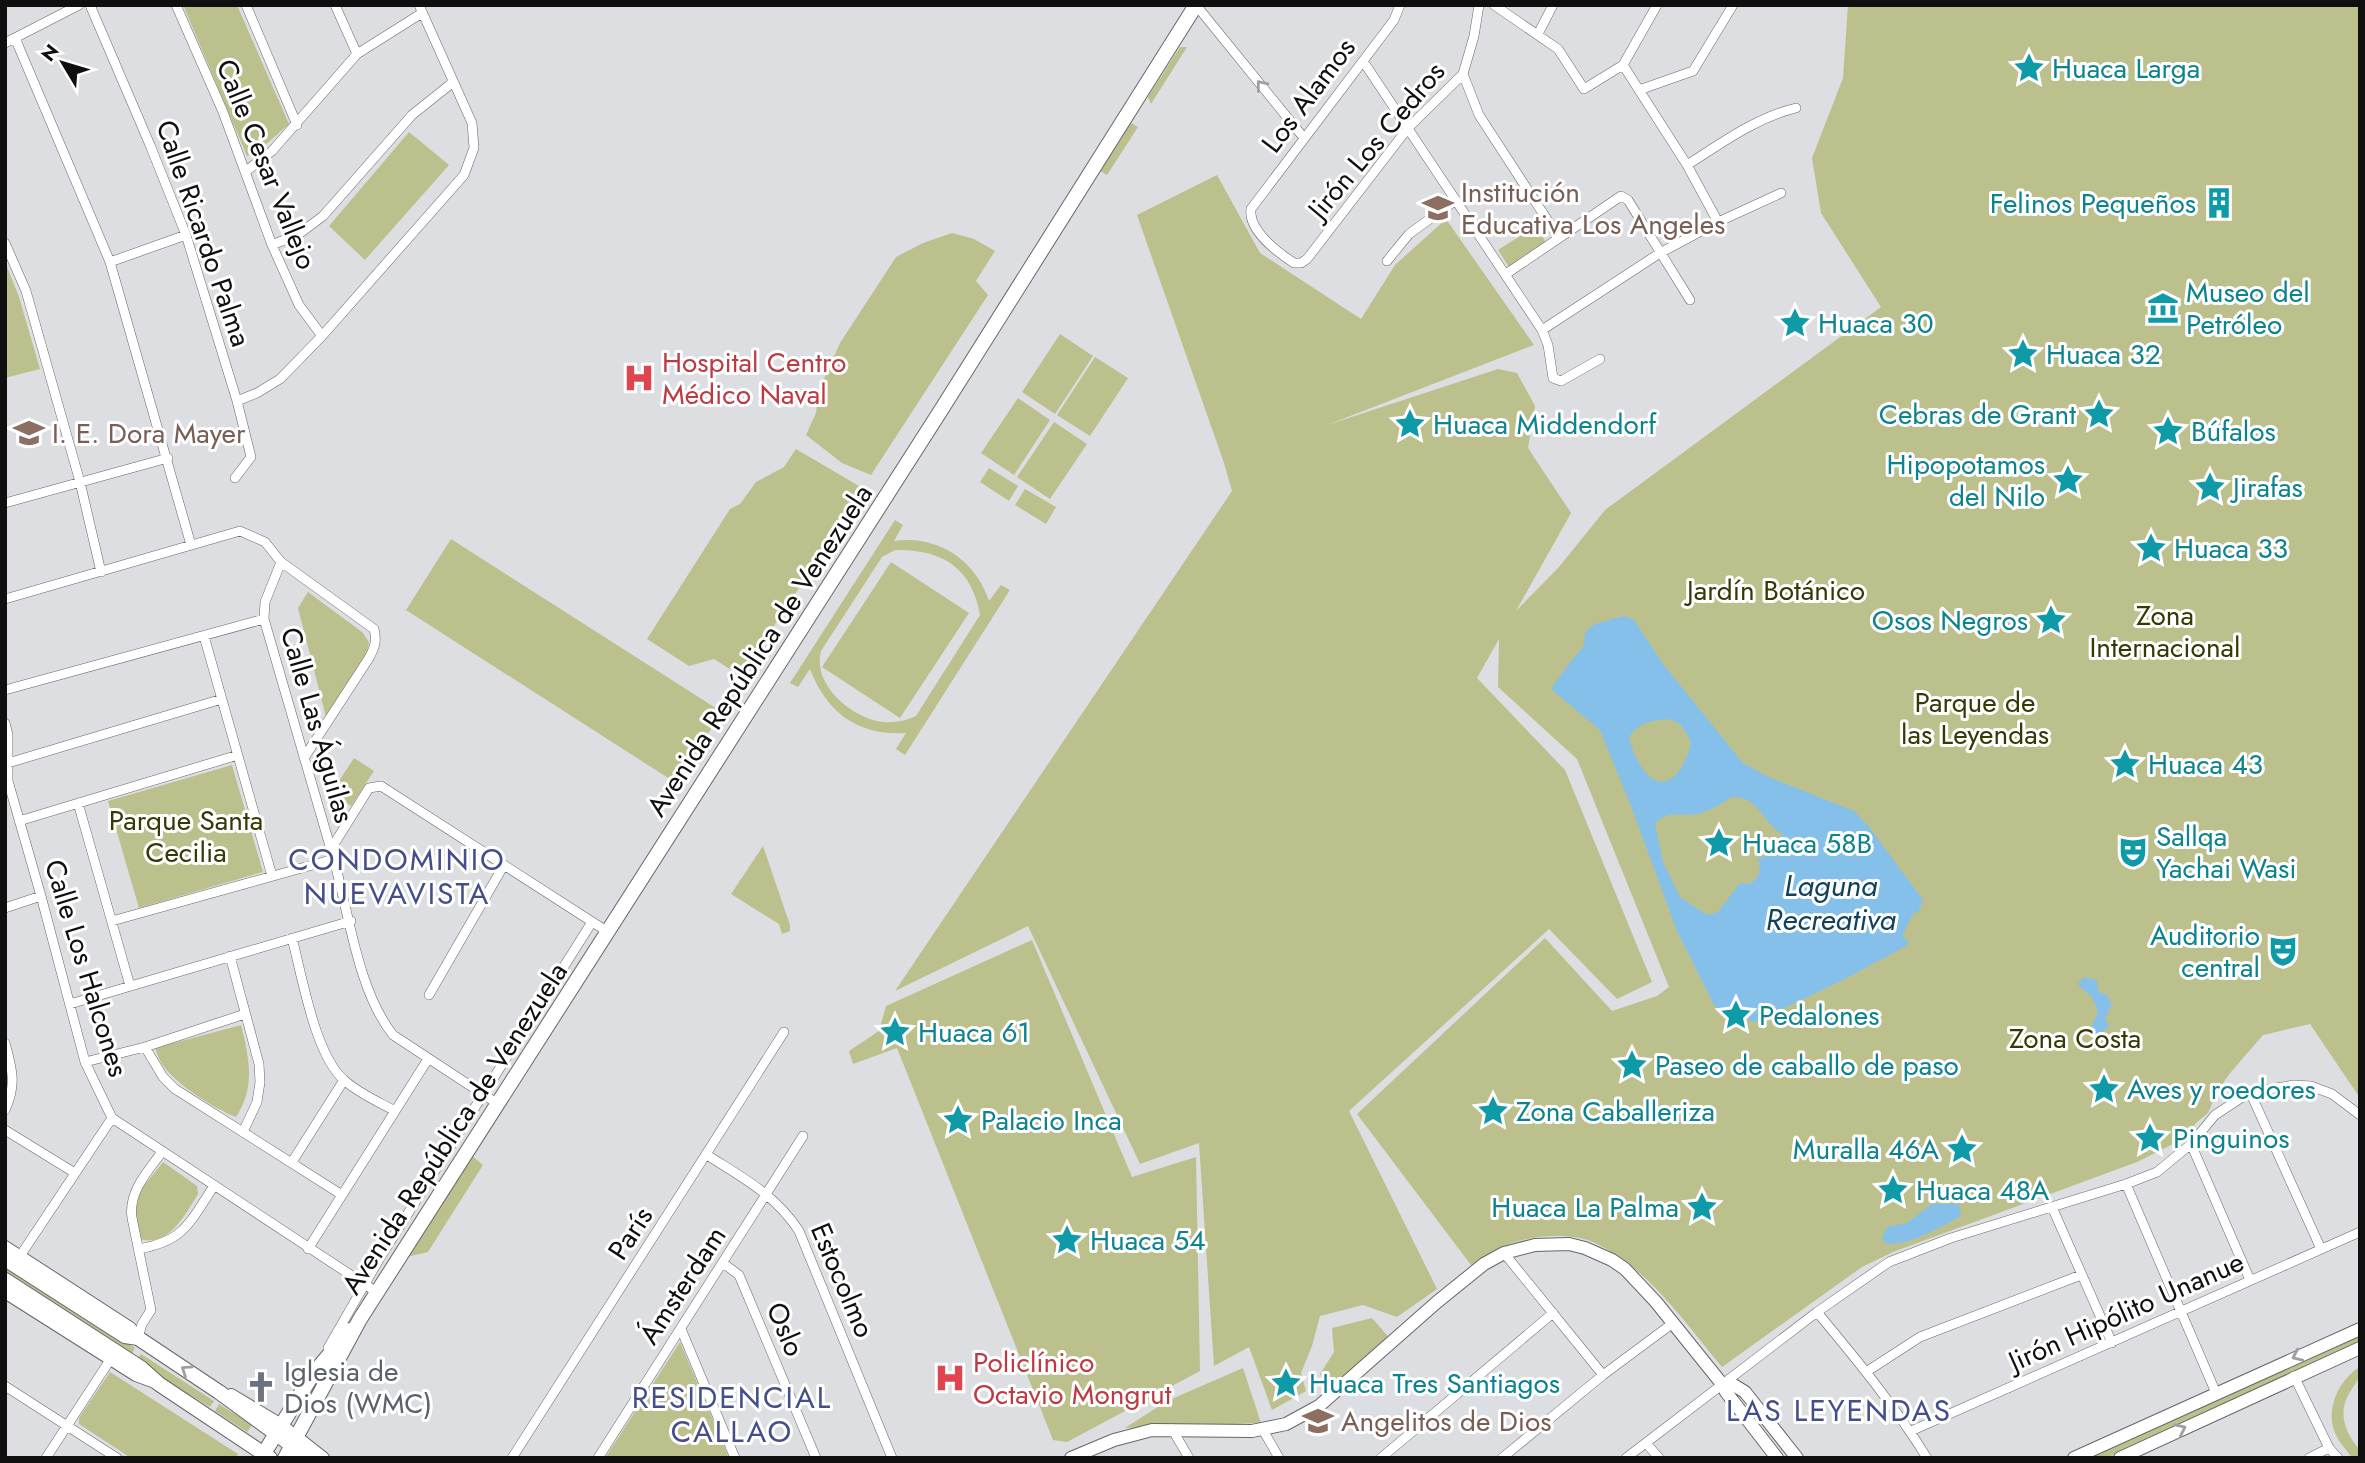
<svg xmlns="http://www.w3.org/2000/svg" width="2365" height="1463" font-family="Jost,sans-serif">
	<rect width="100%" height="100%" fill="#dddee1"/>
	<path fill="#bcc08d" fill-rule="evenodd" d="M183 5H237L289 124 255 154 247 156Z
		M1848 5H2360V1098L2310 1024 2263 1035 2231 1072 2218 1090 2208 1113 2196 1123 2185 1138 2137 1162 1893 1252 1862 1267 1722 1367C1685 1323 1650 1270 1597 1244 1577 1233 1540 1235 1519 1241 1502 1245 1486 1257 1471 1265L1357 1114 1545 938 1612 1011 1657 996 1669 987 1577 759 1498 687 1499 639 1477 678 1565 770 1652 982 1617 999 1549 929 1349 1111 1437 1289 1397 1317 1363 1305 1320 1316 1312 1346 1301 1373 1306 1391 1272 1410 1249 1347 1214 1366 1199 1143 1140 1164 1028 926 895 991 1232 491 1224 463 1137 215 1217 175 1260 253 1361 319 1395 265 1446 219 1534 345 1327 425 1498 369 1517 373 1535 406 1528 448 1571 513 1516 611 1559 567 1605 510 1881 307 1821 213 1812 158 1843 78Z
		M1180 47H1187L1151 104 1148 97Z
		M1128 121 1138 127 1107 175 1097 169Z
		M409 132 449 165 365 260 329 226Z
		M1536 226 1546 243 1509 267 1498 250Z
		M952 233 974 239 995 251 976 281 988 295 871 475 842 463 806 435 816 413 819 390 840 343 896 257 923 243Z
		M5 262 19 297 40 369 5 378Z
		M1060 334 1093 356 1055 414 1022 392Z
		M1095 357 1128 378 1090 436 1057 415Z
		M1018 398 1050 420 1014 475 981 453Z
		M1054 422 1087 444 1050 499 1017 477Z
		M796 449 864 489 741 676 714 659 689 666 647 639 730 509 740 504 756 482 784 467Z
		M989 468 1018 486 1009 501 980 482Z
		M1025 489 1056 507 1046 524 1015 505Z
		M895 520 903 525 894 541C937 535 975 559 989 601L1001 585 1010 590 905 755 896 749 906 733C858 736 827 713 810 669L798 687 790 683ZM895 550C941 549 972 567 980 615L916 716C905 721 895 723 883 722 852 718 812 685 821 651L882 557Z
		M451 539 722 712 676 783 406 610Z
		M891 562 969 613 900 718 822 667Z
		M308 592 362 632 369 642 367 653 326 717 298 608Z
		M354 758 374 771 351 806 331 793Z
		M232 765 263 872 139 908 108 801Z
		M763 846 790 925V931L782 934 779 924 731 894Z
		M1032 940 1132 1177 1196 1157 1200 1371 1067 1442 1053 1440 897 1048 853 1064 849 1051 879 1031 886 1006Z
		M241 1025C249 1057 256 1087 236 1117 215 1109 175 1084 162 1064 159 1060 157 1053 155 1048Z
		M471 1155 483 1165 428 1252 407 1257Z
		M163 1162 197 1186 198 1194C185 1214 170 1247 140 1239L134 1205 140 1191Z
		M5 1263 135 1348 129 1359 5 1279Z
		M1372 1318 1393 1342 1330 1396 1320 1374 1334 1352 1332 1328Z
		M2360 1331V1342L2106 1458H2087Z
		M680 1342 729 1458H605Z
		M141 1354 214 1401 210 1407 135 1362Z
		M2360 1367C2360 1380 2356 1382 2350 1392 2337 1412 2345 1433 2360 1450V1458H2352C2346 1449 2337 1440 2334 1430 2326 1408 2340 1378 2360 1367Z
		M1243 1368 1261 1423 1125 1428 1167 1401Z
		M110 1372 238 1454 236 1458H131L79 1424V1418Z
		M219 1404 252 1425 247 1432 215 1411Z"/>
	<path fill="#85c0ea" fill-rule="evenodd" d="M1624 616 1634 620 1663 664 1742 762 1766 776 1854 811 1869 827 1923 900 1918 913 1914 912 1902 936 1909 942 1906 946 1843 980 1755 1022 1749 1021 1748 1013 1727 1009 1724 1015 1714 1005 1677 931 1631 806 1600 730 1551 689 1567 666 1583 647 1586 631 1595 624ZM1669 719 1680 724 1691 741C1688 761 1669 799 1646 773 1638 764 1632 750 1629 738 1636 723 1654 720 1669 719ZM1732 797C1758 795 1763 823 1782 834L1785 844 1774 853 1757 859C1762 866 1760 880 1750 883 1747 885 1743 883 1739 884L1718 912 1707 915 1680 897 1663 862 1655 824C1667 809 1681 817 1697 814 1710 811 1721 804 1732 797Z
		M2084 977 2097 980 2098 991 2108 996 2112 1007 2108 1008 2109 1013 2105 1017 2109 1027 2097 1036 2089 1032 2098 1012 2092 997 2077 984Z
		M1932 1204H1959L1961 1216C1943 1226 1905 1248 1885 1243L1882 1238 1887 1227 1907 1223Z"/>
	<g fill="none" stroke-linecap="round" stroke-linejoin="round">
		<defs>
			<path id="street" d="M90 5 150 145 186 235 237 401 251 457 235 478
				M176 5 223 112 272 245 299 305 322 336
				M246 5 297 125
				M335 5 357 54
				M1196 5 1304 138
				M1400 5 1394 20 1251 209C1248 230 1277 252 1294 263H1301L1307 259 1408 128 1463 74 1474 36 1479 5
				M1494 5 1558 49 1584 89 1623 65 1657 5
				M1538 34 1553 5
				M15 38 110 262 191 545
				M5 43 79 5
				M1363 61 1542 330 1548 345 1553 378 1561 381 1600 359
				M1623 65 1687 165 1718 222
				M1463 74 1479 115 1559 238
				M1639 90 1693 71 1733 5
				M1687 165C1722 143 1755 118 1796 108
				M245 172 272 151 357 54 422 13
				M5 243 26 291 80 482 101 572
				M272 245 299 234 323 216 412 115 452 83
				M1387 261 1409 234 1456 200
				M110 262 186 235
				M1506 274 1621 196 1628 200 1690 300
				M1542 330 1660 253 1718 222 1781 193
				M237 401 257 393 280 379 322 336 464 175 474 148 472 123 419 5
				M5 503 168 458
				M281 562 265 602 264 619C287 699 311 779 334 860 349 914 358 991 393 1035L498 1104
				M5 599 240 531 265 542 281 562 374 629C377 641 375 647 369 658L304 758
				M204 636 272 876
				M5 690 264 619
				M5 723 8 735V781L41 896 85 1062 112 1118 378 1293
				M8 763 222 699
				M78 803 130 986
				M19 821 238 755
				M331 849 369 788 381 786 608 932
				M5 908 41 896
				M112 921 334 859
				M292 938C302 976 315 1055 344 1080 358 1093 379 1102 395 1111
				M230 956 259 1064 260 1082 257 1102 243 1132
				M429 995 504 865
				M70 1004 351 921
				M5 1043C12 1069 17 1084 5 1110
				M145 1047 163 1077 175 1089 342 1195
				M85 1062 145 1047 245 1014
				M2250 1092 2321 1249
				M5 1130 75 1173
				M2191 1144 2250 1280
				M707 1155C743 1178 776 1195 799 1231L892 1458
				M292 1162 344 1080
				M2126 1184 2216 1393
				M2052 1207 2112 1343
				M138 1249C185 1241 189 1223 214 1186
				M308 1249 428 1059
				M1504 1253 1603 1375
				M18 1259 112 1118
				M723 1263 739 1275 816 1458
				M1817 1312C1856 1359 1895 1406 1927 1458
				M681 1329 735 1458
				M138 1338 142 1324 151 1310 132 1218C128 1192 148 1171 162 1152
				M328 1348 381 1256 592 922
				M1866 1372 1920 1337 2081 1275
				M2294 1376 2329 1448 2338 1458
				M5 1386 117 1458
				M1172 1429 1189 1458
				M1263 1430 1279 1458
				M1911 1431 2360 1232
				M1646 1443 1659 1458
				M46 1458 110 1360
				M512 1458 784 1032
				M598 1458 803 1136
				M1381 1458 1553 1313
				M1502 1458 1603 1375 1673 1323
				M1626 1458 1817 1312 1889 1262 1951 1238 2126 1184 2157 1172 2191 1144 2215 1115 2250 1092 2294 1085 2311 1086 2332 1094 2360 1115
				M2309 1458 2329 1448"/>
			<path id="secondary" d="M5 1247 130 1328 138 1338
				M5 1292 136 1375 155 1382
				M1722 1384H1732L1745 1392 1797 1458
				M231 1395 281 1425 323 1458
				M1071 1458 1114 1440 1152 1430 1252 1431 1286 1424 1319 1406 1437 1302 1484 1264 1504 1253 1535 1245 1569 1244 1585 1248 1612 1260 1625 1269 1656 1302 1722 1384 1726 1392 1777 1458
				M2074 1458 2360 1329
				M2120 1458 2360 1348"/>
			<path id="primary" d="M5 1259 125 1336 138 1338 219 1392 309 1458
				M5 1280 141 1368 159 1384 270 1458
				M261 1458 313 1374 350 1330
				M285 1458 360 1319 943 407 1196 5"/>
		</defs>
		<use href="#street" stroke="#66676a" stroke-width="10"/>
		<use href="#secondary" stroke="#66676a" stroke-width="14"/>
		<use href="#primary" stroke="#66676a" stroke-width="16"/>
		<use href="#street" stroke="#fff" stroke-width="9"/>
		<use href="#secondary" stroke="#fff" stroke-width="12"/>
		<use href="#primary" stroke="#fff" stroke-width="14"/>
	</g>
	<defs><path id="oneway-chevron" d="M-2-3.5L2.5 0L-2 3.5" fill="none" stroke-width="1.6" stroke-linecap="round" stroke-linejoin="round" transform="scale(1.75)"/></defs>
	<g stroke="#9f9f9f">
		<use href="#oneway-chevron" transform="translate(1261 85) rotate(-129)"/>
		<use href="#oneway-chevron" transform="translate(2297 1356) rotate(156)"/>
		<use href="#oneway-chevron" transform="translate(186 1370) rotate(-146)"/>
		<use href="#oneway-chevron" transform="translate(2181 1429) rotate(-25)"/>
	</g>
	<defs>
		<symbol id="sight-bare" viewBox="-9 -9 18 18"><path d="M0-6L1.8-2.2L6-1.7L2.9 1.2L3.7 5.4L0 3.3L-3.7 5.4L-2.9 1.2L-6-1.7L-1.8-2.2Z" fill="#0f9aa8" stroke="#fff" stroke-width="2.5" paint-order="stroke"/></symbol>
		<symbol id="building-bare" viewBox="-9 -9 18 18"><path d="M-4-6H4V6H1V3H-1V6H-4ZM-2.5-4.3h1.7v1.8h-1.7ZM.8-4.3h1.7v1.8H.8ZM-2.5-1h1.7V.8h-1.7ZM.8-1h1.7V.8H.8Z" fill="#0f9aa8" stroke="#fff" stroke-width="2.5" paint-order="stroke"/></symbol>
		<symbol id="school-bare" viewBox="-9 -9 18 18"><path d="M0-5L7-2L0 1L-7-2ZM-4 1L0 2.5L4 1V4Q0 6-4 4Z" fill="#8d6e63" stroke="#fff" stroke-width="2.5" paint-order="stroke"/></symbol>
		<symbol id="museum-bare" viewBox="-9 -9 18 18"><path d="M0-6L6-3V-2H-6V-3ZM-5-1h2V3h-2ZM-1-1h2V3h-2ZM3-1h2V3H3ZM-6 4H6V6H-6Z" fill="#0f9aa8" stroke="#fff" stroke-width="2.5" paint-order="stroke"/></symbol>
		<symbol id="hospital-bare" viewBox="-9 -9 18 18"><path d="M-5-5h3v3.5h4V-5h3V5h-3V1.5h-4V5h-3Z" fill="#e0444e" stroke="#fff" stroke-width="2.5" paint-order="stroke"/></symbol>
		<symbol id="theatre-bare" viewBox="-9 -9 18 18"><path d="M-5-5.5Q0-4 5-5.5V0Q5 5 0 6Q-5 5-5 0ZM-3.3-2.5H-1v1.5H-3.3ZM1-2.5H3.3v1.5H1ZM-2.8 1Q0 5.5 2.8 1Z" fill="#0f9aa8" stroke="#fff" stroke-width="2.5" paint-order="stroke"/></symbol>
		<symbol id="church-bare" viewBox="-9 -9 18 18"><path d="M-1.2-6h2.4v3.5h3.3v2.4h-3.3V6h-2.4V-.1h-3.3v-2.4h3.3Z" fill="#6b7280" stroke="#fff" stroke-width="2.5" paint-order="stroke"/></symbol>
	</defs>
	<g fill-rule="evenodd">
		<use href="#sight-bare" x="2007" y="46" width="44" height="44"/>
		<use href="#building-bare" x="2197" y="181" width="44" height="44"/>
		<use href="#school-bare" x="1416" y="186" width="44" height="44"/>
		<use href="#museum-bare" x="2141" y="286" width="44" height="44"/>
		<use href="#sight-bare" x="1773" y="301" width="44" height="44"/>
		<use href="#sight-bare" x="2001" y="332" width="44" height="44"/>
		<use href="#hospital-bare" x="617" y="356" width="44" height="44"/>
		<use href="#sight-bare" x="2077" y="392" width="44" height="44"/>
		<use href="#sight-bare" x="1388" y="402" width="44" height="44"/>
		<use href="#sight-bare" x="2146" y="409" width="44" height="44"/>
		<use href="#school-bare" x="7" y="411" width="44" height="44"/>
		<use href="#sight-bare" x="2046" y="458" width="44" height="44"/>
		<use href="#sight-bare" x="2188" y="465" width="44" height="44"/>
		<use href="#sight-bare" x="2129" y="526" width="44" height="44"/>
		<use href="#sight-bare" x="2029" y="598" width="44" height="44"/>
		<use href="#sight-bare" x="2103" y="742" width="44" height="44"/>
		<use href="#sight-bare" x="1697" y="821" width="44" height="44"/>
		<use href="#theatre-bare" x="2111" y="830" width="44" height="44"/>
		<use href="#theatre-bare" x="2261" y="929" width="44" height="44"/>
		<use href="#sight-bare" x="1714" y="993" width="44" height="44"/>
		<use href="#sight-bare" x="873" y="1010" width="44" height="44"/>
		<use href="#sight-bare" x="1610" y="1043" width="44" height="44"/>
		<use href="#sight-bare" x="2082" y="1067" width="44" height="44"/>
		<use href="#sight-bare" x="1471" y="1089" width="44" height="44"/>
		<use href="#sight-bare" x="936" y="1098" width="44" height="44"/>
		<use href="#sight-bare" x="2128" y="1116" width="44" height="44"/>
		<use href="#sight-bare" x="1940" y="1127" width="44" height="44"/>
		<use href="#sight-bare" x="1871" y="1168" width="44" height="44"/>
		<use href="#sight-bare" x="1680" y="1185" width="44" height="44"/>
		<use href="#sight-bare" x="1045" y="1218" width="44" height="44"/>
		<use href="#hospital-bare" x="928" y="1356" width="44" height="44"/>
		<use href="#sight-bare" x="1264" y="1361" width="44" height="44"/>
		<use href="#church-bare" x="239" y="1365" width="44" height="44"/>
		<use href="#school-bare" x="1296" y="1399" width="44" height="44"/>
	</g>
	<g text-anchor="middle" stroke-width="6" stroke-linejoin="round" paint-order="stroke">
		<g font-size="28" fill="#0d838f" stroke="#fff" text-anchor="start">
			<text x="2052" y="78">Huaca Larga</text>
			<text x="2196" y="213" text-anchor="end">Felinos Pequeños</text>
			<text x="2186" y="302">Museo del<tspan x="2186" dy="32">Petróleo</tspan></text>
			<text x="1818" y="333">Huaca 30</text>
			<text x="2046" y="364">Huaca 32</text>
			<text x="2076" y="424" text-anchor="end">Cebras de Grant</text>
			<text x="1433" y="434">Huaca Middendorf</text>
			<text x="2191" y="441">Búfalos</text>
			<text x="2045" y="474" text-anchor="end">Hipopotamos<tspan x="2045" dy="32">del Nilo</tspan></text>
			<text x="2233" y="497">Jirafas</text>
			<text x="2174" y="558">Huaca 33</text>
			<text x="2028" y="630" text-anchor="end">Osos Negros</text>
			<text x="2148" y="774">Huaca 43</text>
			<text x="2156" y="846">Sallqa<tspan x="2156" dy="32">Yachai Wasi</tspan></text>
			<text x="1742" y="853">Huaca 58B</text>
			<text x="2260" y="945" text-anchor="end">Auditorio<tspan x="2260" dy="32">central</tspan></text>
			<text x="1759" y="1025">Pedalones</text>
			<text x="918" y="1042">Huaca 61</text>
			<text x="1655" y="1075">Paseo de caballo de paso</text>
			<text x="2127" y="1099">Aves y roedores</text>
			<text x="1516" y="1121">Zona Caballeriza</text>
			<text x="981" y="1130">Palacio Inca</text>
			<text x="2173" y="1148">Pinguinos</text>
			<text x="1939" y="1159" text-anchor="end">Muralla 46A</text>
			<text x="1916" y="1200">Huaca 48A</text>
			<text x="1679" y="1217" text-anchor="end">Huaca La Palma</text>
			<text x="1090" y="1250">Huaca 54</text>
			<text x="1309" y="1393">Huaca Tres Santiagos</text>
		</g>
		<g font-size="28" fill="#0f0f10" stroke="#fff">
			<text transform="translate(1308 95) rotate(-53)" y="10">Los Alamos</text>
			<text transform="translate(1376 140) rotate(-50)" y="10">Jirón Los Cedros</text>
			<text transform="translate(267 164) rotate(68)" y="10">Calle Cesar Vallejo</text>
			<text transform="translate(204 233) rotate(71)" y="10">Calle Ricardo Palma</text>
			<text transform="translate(759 650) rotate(-57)" y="10">Avenida República de Venezuela</text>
			<text transform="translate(318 725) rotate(74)" y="10">Calle Las Águilas</text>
			<text transform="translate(87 968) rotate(73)" y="10">Calle Los Halcones</text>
			<text transform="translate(454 1128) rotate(-57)" y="10">Avenida República de Venezuela</text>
			<text transform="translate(630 1233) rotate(-57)" y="10">París</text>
			<text transform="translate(843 1280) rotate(67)" y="10">Estocolmo</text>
			<text transform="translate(682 1285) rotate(-57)" y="10">Ámsterdam</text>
			<text transform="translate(2126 1311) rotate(-24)" y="10">Jirón Hipólito Unanue</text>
			<text transform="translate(786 1329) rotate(67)" y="10">Oslo</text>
		</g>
		<g font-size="28" fill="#785e54" stroke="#fff" text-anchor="start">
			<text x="1461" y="202">Institución<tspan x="1461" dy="32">Educativa Los Angeles</tspan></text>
			<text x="52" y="443">I. E. Dora Mayer</text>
			<text x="1341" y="1431">Angelitos de Dios</text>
		</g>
		<g font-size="28" fill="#be3a42" stroke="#fff" text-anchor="start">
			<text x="662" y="372">Hospital Centro<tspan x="662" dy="32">Médico Naval</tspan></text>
			<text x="973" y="1372">Policlínico<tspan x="973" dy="32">Octavio Mongrut</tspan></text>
		</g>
		<g font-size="28" fill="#373905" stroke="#fff">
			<text x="1776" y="600">Jardín Botánico</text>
			<text x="2165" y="625">Zona<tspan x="2165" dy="32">Internacional</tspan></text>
			<text x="1975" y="712">Parque de<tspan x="1975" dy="32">las Leyendas</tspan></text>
			<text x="186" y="830">Parque Santa<tspan x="186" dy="32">Cecilia</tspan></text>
			<text x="2075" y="1048">Zona Costa</text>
		</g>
		<g font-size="28" fill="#5b616d" stroke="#fff" text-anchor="start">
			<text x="284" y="1381">Iglesia de<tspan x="284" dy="32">Dios (WMC)</tspan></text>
		</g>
		<g font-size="30" letter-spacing="2" fill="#434e8a" stroke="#fff">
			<text x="397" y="870">CONDOMINIO<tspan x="397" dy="34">NUEVAVISTA</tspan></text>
			<text x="732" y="1408">RESIDENCIAL<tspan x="732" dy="34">CALLAO</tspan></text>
			<text x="1839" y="1421">LAS LEYENDAS</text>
		</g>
		<g font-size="30" font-style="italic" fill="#12415d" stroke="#fff">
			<text x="1831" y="896">Laguna<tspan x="1831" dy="34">Recreativa</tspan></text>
		</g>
	</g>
	<rect width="2365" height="1463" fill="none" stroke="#0f0f10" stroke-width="14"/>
	<g transform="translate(63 63) rotate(308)" stroke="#ffffff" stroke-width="5" paint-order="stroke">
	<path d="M0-5L12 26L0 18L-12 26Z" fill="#0f0f10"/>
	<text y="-10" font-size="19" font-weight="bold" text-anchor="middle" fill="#0f0f10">N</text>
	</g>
</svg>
